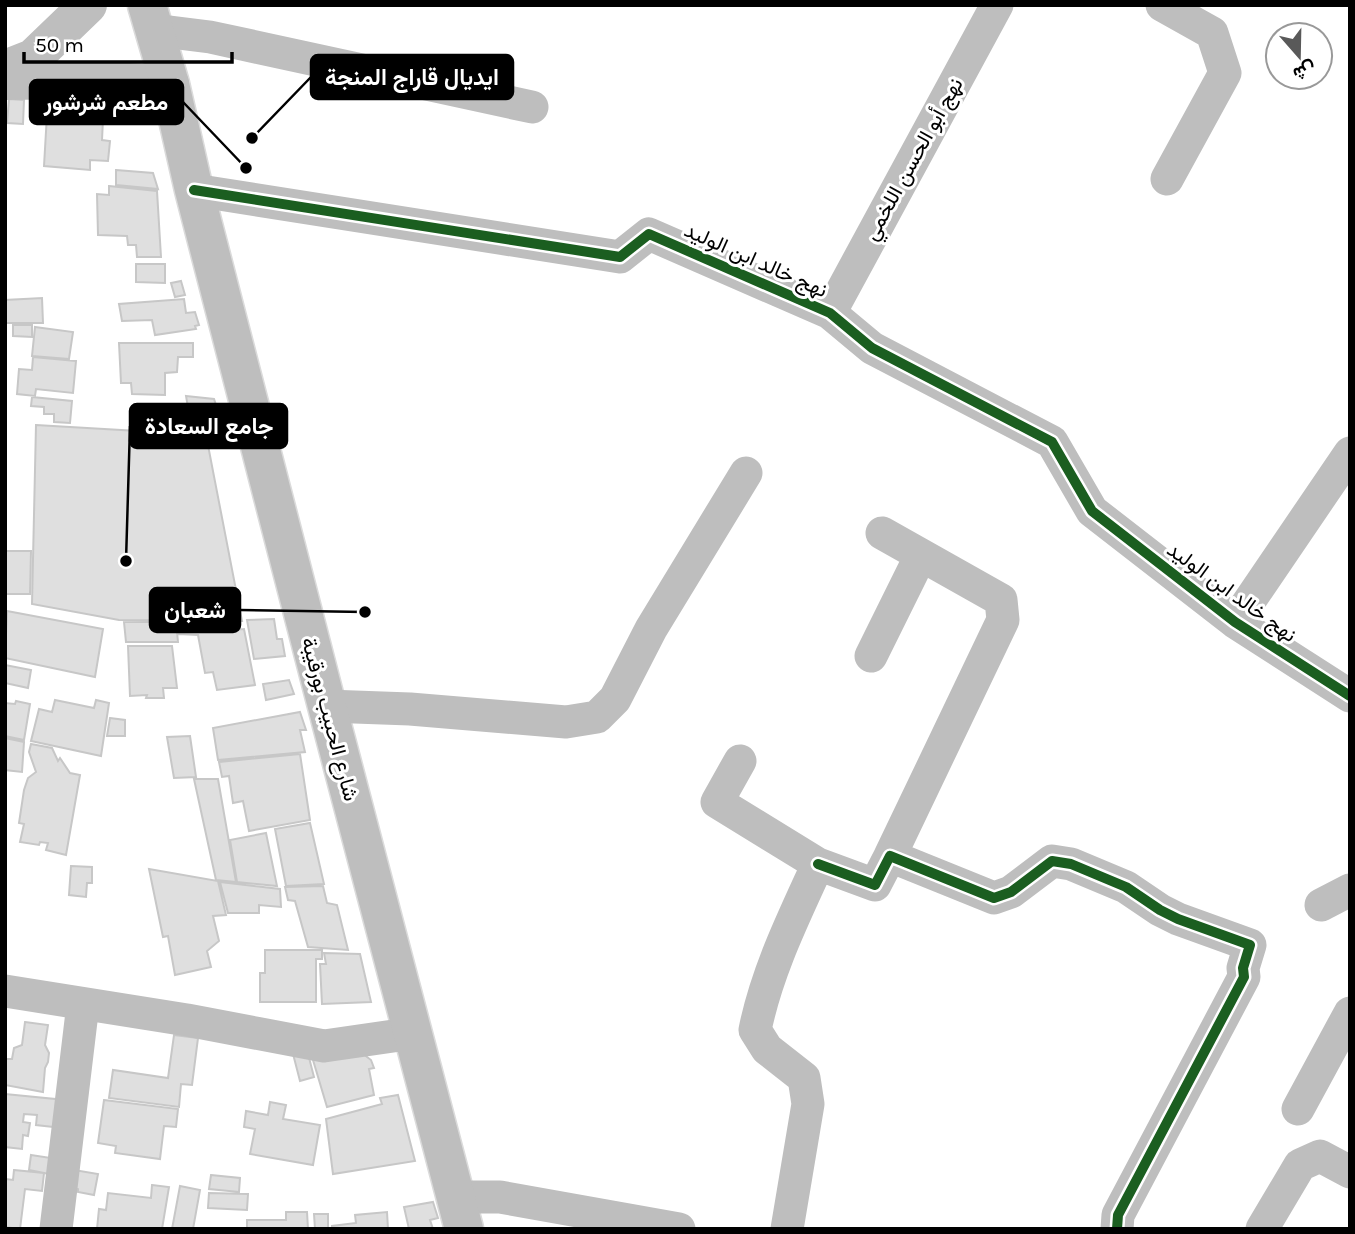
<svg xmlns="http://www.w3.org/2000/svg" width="1355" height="1234" font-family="Karla,Vazirmatn,sans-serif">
	<rect width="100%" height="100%" fill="#fff"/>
	<path fill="#dfdfdf" stroke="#c7c7c7" stroke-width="2" d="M48 97H96V118L103 119 102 140 110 141 108 161 90 160V170L44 166Z
		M9 99 24 100 23 124 7 123Z
		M116 170 153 173 158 189 116 185Z
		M109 186 157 191 161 257H137L136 245H128L127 236 98 235 97 194 109 195Z
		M136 264H165V283L136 282Z
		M181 281 185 295 175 297 171 283Z
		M42 298 43 323H5V300Z
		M184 299 186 313 195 312 199 325 195 326 196 329 155 335 152 320 122 321 119 304Z
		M13 325H32V337L13 336Z
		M35 327 73 332 69 359 32 356Z
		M119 343H193V357H178L177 372 165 373V395L132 394 131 383H121Z
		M33 357 76 361 73 393 36 389 35 396 17 394 19 369 32 370Z
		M186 396 214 399 219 414 189 413Z
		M32 397 72 401 70 423 54 422V414H44V407L31 406Z
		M36 425 206 435 242 621 119 620 32 604Z
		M5 551H31L30 594H5Z
		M7 611 103 629 95 677 5 658Z
		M274 619 277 639H282L285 656 254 659 247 620Z
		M124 622H176L178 642H126Z
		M177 622 212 623V632L244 629 255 685 217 690 213 672 205 673 198 635 179 634Z
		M128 646H172L177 688H163L164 698H146L147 695 130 696Z
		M5 665 31 670 28 688 5 683Z
		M289 680 294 694 266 700 263 684Z
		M55 700 94 708 96 700 109 703 101 756 31 741 39 709 52 712Z
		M16 701 30 704 24 740 5 736V703L15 704Z
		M300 712 306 730H300L305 752 218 760 213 728Z
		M110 718 125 720V736H107Z
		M190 736 196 777 174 778 167 737Z
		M5 738 24 742 22 772 5 770Z
		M31 744 52 748 58 761 60 758 70 773 80 775 66 855 46 850 48 843 40 842 39 845 20 842 24 824 19 823 24 790 28 778 36 772 29 752Z
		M300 754 310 820 249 831 243 801 233 803 229 776 222 777 219 762Z
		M194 779H218L236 882 216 880Z
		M310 823 324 884 286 886 275 829Z
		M266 833 277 886 237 882 230 840Z
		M71 866 92 867V883H87L86 897 69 895Z
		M149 869 218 881 226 915 213 916 219 941 207 951 211 967 175 975 168 936 163 937Z
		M220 882 280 889 281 907 259 905V913H228Z
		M323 886 327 903 337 905 348 950 308 947 295 901 288 900 285 887Z
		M265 950H322V959H316V1002H260V973H265Z
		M324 953 360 954 371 1002 322 1004 320 964H326Z
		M25 1022 48 1025 45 1045 49 1053 48 1062 45 1068 43 1092 5 1085V1059H12L14 1048 22 1045Z
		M174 1035 198 1038 192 1085 181 1084 179 1107 109 1098 113 1070 168 1078Z
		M306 1046 314 1077 300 1081 292 1050Z
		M358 1050 371 1060 374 1068 369 1069 374 1095 327 1107 313 1060Z
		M5 1094 65 1100 62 1128 36 1125 37 1115 24 1114 23 1122 30 1123 28 1136 23 1135 22 1149 5 1147Z
		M398 1095 415 1161 333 1174 326 1119 382 1104 380 1098Z
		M104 1100 178 1109 176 1127 164 1126 160 1159 115 1153 116 1146 98 1143Z
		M270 1102 286 1105 283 1119 320 1125 313 1165 250 1154 255 1129 244 1127 246 1111 268 1115Z
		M31 1155 51 1158 49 1174 29 1170Z
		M14 1170 44 1173 42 1191 25 1189 20 1229 5 1227V1179L13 1180Z
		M74 1170 98 1174 94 1195 78 1192V1189L71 1188Z
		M211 1175 240 1178 239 1192 209 1189Z
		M152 1185 169 1187 162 1229H97L99 1209 106 1210 108 1193 151 1198Z
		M180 1186 200 1190 193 1229H172Z
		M209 1193 248 1194 247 1210 208 1208Z
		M433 1202 438 1218 430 1220 433 1229H409L404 1207Z
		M286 1212H307L308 1229H247V1220H286Z
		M387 1212 388 1229H332V1226L356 1223 355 1215Z
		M314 1214H328V1229H315Z"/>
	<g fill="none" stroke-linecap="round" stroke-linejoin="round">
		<defs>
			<path id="primary" d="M147 5 170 84 194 190 327 706 464 1229"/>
		</defs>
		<use href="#primary" stroke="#dbdbdb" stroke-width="41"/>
		<path stroke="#bebebe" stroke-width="33" d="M1162 5 1212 33 1225 73 1167 179
			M154 30 210 37 532 107
			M194 190 620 257 649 234 830 313 872 348 1052 442 1092 511 1235 622 1350 696
			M830 313 997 5
			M882 533 1001 600 1003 620 890 856
			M1235 622 1350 453
			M871 656 921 555
			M327 706 410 709 566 722 597 717 615 699 651 629 746 473
			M740 761 717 802 818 864C793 919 767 971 755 1030L767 1049 804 1078 808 1104 787 1229
			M818 864 875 885 890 856 994 898 1011 892 1052 861 1071 864 1126 887 1160 910 1178 919 1250 945 1243 968 1244 977 1118 1215 1117 1229
			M1321 905 1350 890
			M5 991 187 1020 324 1046 414 1033
			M1298 1109 1350 1013
			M456 1197H500L679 1229
			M56 1229 83 1004
			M1262 1229 1300 1165 1320 1156 1350 1172"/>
		<path stroke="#bebebe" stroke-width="38" d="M5 69 33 58 88 5
			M5 81 86 80 170 84"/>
		<use href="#primary" stroke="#bebebe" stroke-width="38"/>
		<defs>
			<path id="cycleway" d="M194 190 620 257 649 234 830 313 872 348 1052 442 1092 511 1235 622 1350 696
				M818 864 875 885 890 856 994 898 1011 892 1052 861 1071 864 1126 887 1160 910 1178 919 1250 945 1243 968 1244 977 1118 1215 1117 1229"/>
		</defs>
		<use href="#cycleway" stroke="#fff" stroke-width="15"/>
		<use href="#cycleway" stroke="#1b5e20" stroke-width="10"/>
	</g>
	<g text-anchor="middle" stroke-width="6" stroke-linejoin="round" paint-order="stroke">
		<g font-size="21" fill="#000" stroke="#fff">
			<text transform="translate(913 159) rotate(-61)" y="7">نهج أبو الحسن اللخمي</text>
			<text transform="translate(756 260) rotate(24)" y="7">نهج خالد ابن الوليد</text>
			<text transform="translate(1232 592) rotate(36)" y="7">نهج خالد ابن الوليد</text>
			<text transform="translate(330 719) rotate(75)" y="7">شارع الحبيب بورقيبة</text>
		</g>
	</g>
	<path fill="none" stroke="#000" stroke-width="2.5" d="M252 138L311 77M246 168L183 102M126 561L130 426M365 612L240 610"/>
	<g fill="#000" stroke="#fff" stroke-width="2.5">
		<circle cx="252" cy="138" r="7"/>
		<circle cx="246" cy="168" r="7"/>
		<circle cx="126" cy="561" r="7"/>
		<circle cx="365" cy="612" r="7"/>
	</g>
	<g fill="#000" stroke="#000" stroke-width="2.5">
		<rect x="311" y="55" width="202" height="44" rx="7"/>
		<rect x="30" y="80" width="153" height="44" rx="7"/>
		<rect x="130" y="404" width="157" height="44" rx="7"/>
		<rect x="150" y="588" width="90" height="44" rx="7"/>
	</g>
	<g font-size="23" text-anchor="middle" font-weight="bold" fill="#fff">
		<text x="412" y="85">ايديال قاراج المنجة</text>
		<text x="106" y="110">مطعم شرشور</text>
		<text x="209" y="434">جامع السعادة</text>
		<text x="195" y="618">شعبان</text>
	</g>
	<rect width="1355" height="1234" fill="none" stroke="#000000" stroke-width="14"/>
	<g transform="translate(1299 56) rotate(160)"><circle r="33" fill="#ffffff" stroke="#999999" stroke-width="2"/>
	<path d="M0-5L12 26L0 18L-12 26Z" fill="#595959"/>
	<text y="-10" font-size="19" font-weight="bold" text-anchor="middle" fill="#000000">ش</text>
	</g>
	<path d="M24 52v10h208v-10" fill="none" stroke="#000000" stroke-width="3.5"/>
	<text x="35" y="52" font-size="21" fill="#000000" stroke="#ffffff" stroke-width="5" paint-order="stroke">50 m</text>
</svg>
